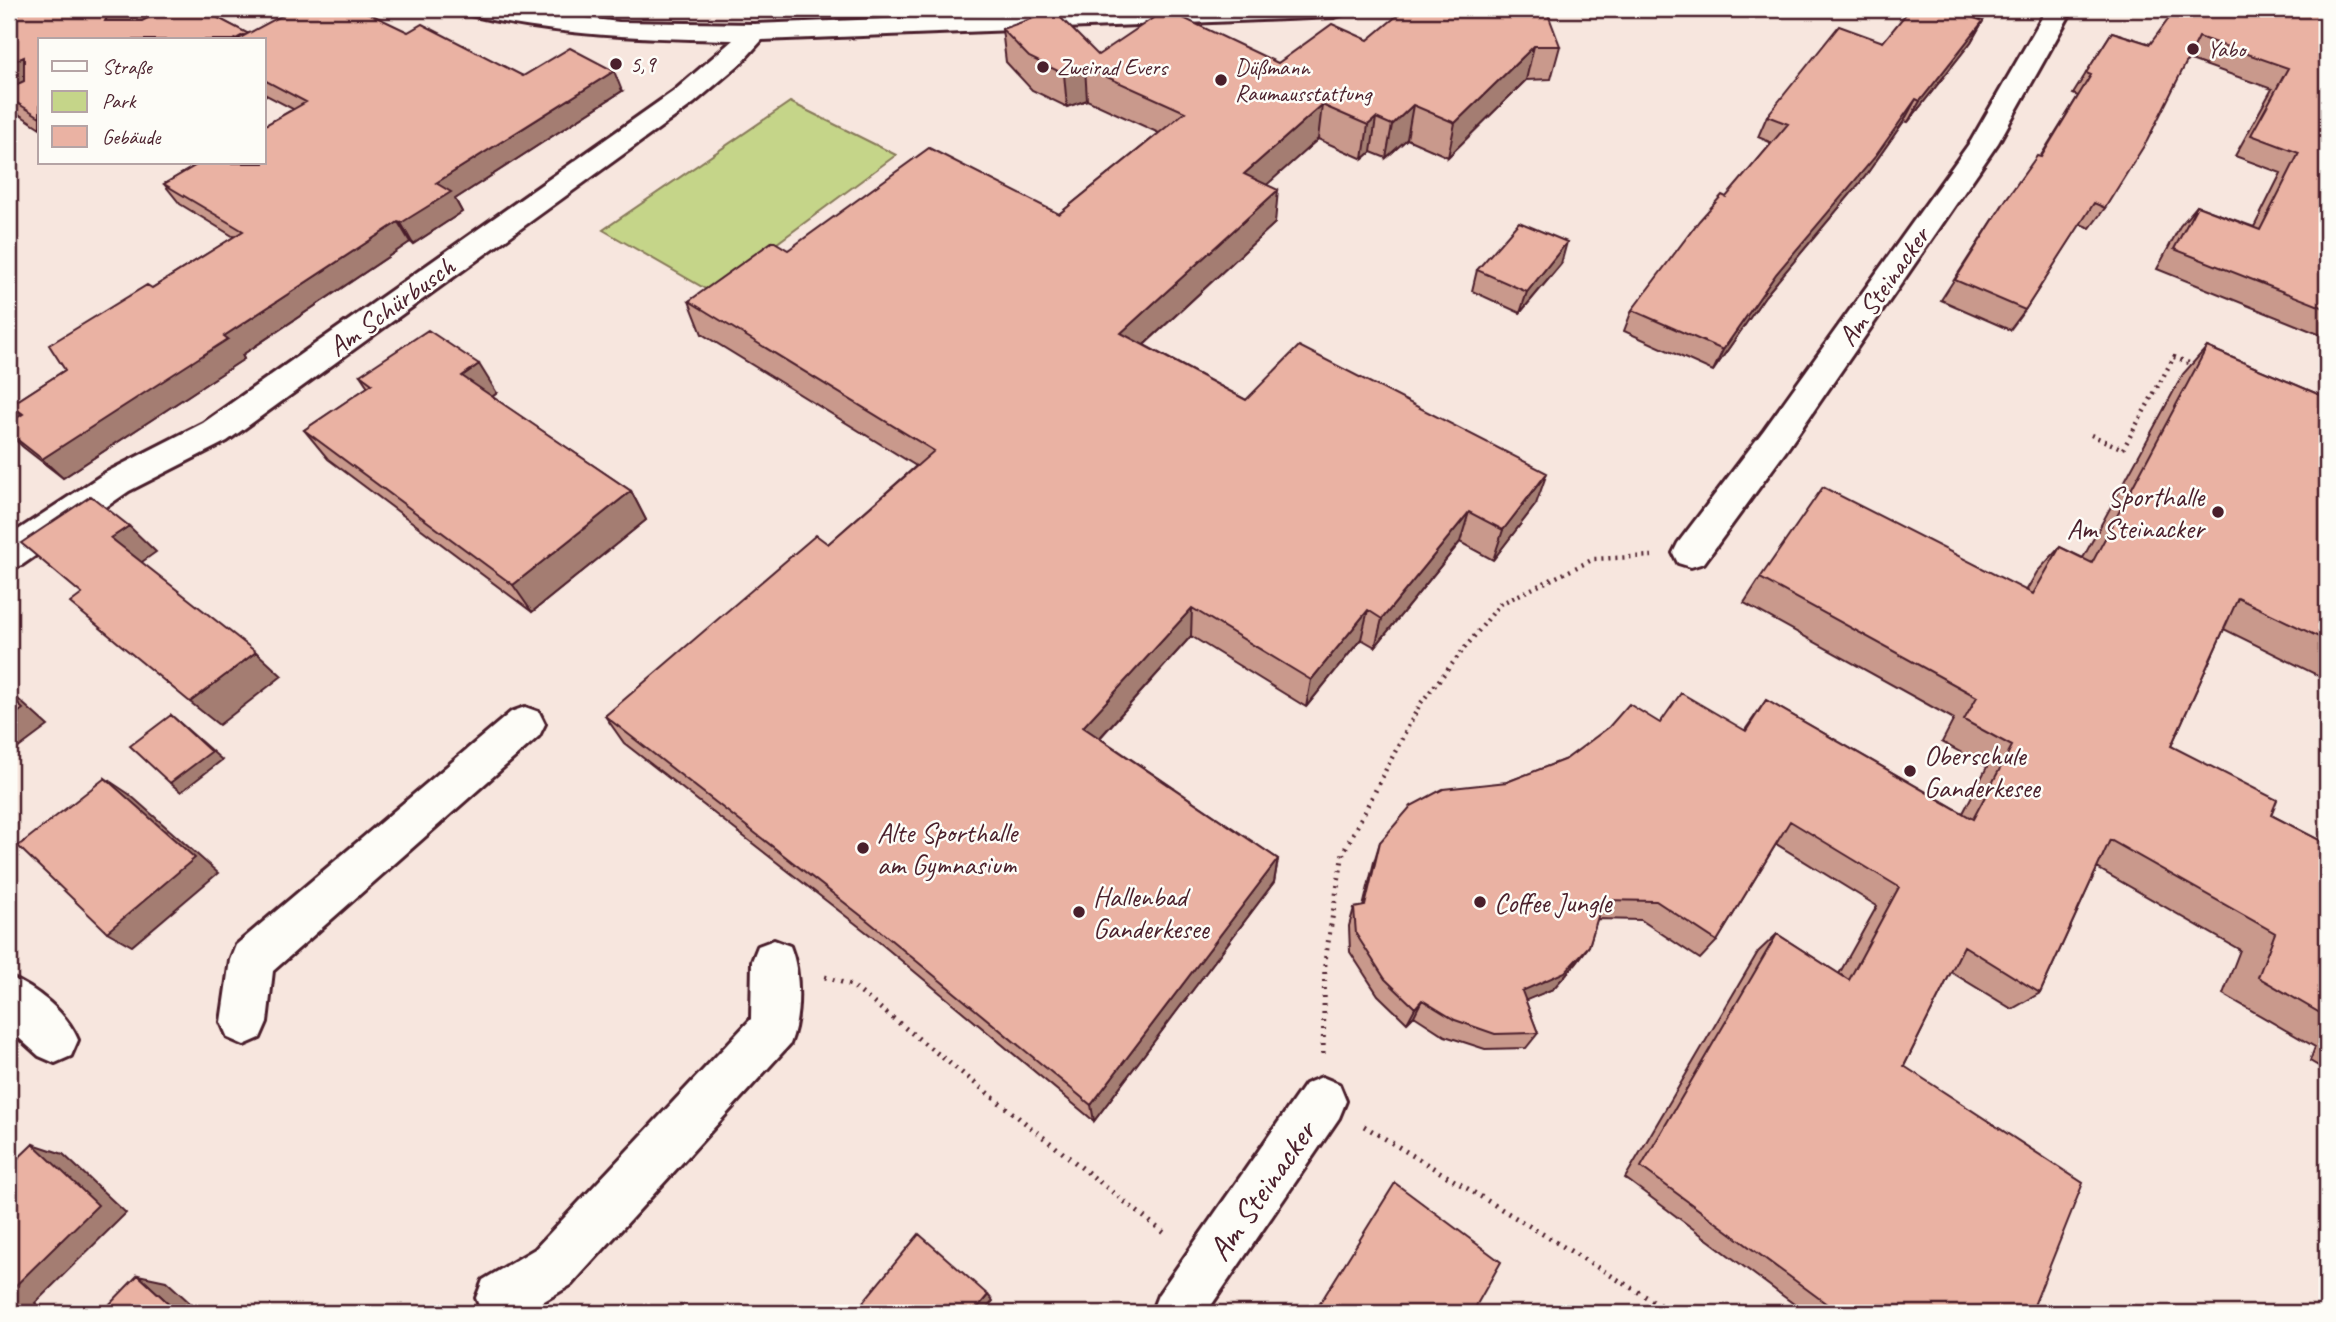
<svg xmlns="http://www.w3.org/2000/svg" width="2336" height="1322" font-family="Caveat,sans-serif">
	<rect width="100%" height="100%" fill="#f7e6de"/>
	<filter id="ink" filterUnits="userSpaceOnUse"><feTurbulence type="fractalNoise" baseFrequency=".0143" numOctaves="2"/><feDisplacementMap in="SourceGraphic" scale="14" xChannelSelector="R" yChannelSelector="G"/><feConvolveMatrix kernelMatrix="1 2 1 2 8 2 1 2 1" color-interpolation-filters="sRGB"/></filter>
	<g filter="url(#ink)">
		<path fill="#c5d589" stroke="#887a5a" stroke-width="2" d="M790 102 896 155 711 292 603 230Z"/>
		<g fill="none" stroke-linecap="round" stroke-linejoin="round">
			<defs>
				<path id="minor" d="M462 9H511L619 22 754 24 1144 9H1348L1344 14 1335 17 762 40 742 62 694 103 227 441 129 491 22 565 9 569V536L105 473 203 423 674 91 733 40C643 38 554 36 466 14Z
					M2047 9H2073L1998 143 1788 448 1704 563 1691 567 1678 563 1673 553 1678 543 1764 430 1971 141Z
					M525 707 539 712 545 724 539 736 273 971 267 1022 260 1038 244 1045 228 1038 221 1022 230 960 236 945 511 712Z
					M774 940 790 946C801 973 801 1017 790 1044L571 1285 524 1313H482L476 1298 483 1280 535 1249 751 1019 752 961 758 946Z
					M9 977C36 988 67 1013 78 1040L71 1056 55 1063 39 1056 9 1029Z
					M1322 1077 1339 1084 1346 1101 1339 1118 1206 1313H1151L1158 1295 1305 1084Z"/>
			</defs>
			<use href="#minor" stroke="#4a1f2b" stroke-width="6"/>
			<path stroke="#4a1f2b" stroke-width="4.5" stroke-dasharray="2 5" stroke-linecap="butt" d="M2091 435 2123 449 2174 357 2194 365
				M1382 777 1420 704 1500 604 1594 559 1652 556"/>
			<path stroke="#4a1f2b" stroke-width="5" stroke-dasharray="2 6" stroke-linecap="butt" d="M825 977 851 985 1168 1236
				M1323 1054 1325 961 1343 853 1383 776
				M1364 1126 1673 1313"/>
			<use href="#minor" fill="#fdfcf7" fill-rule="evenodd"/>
		</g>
		<path fill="#c9998c" stroke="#4a1f2b" stroke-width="2" d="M18 9H201L248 34 349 11 523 76 622 91 455 199 462 212 413 244 410 242 242 355 244 359 63 478 23 447 9 434V423L21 415 11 405 65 370 152 288 234 237 180 204 164 184 293 109 264 94V40H40V128L17 113 9 103V18L23 11Z
			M2327 9V329L2321 335 2157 269 2180 226 2197 206 2254 227 2281 173 2235 156 2272 89 2188 59 2105 208 2090 228 2080 224 2025 310 2010 330 1941 300 2007 198 2040 157 2078 96 2073 94 2112 32 2150 44Z
			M1983 21 1971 42 1908 122 1904 121 1864 178 1765 296 1713 371 1624 331 1632 310 1772 143 1758 137 1767 116 1883 42Z
			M1002 29 1098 55 1278 63 1368 40 1560 46 1551 79 1526 80 1448 157 1407 139 1386 158 1371 152 1363 159 1318 139 1267 184 1275 223 1144 345 1246 400 1536 504 1493 560 1460 542 1375 647 1361 639 1306 707 1191 636 1100 738 1278 859 1274 882 1094 1121 879 942 624 743 605 716 828 544 916 466 702 334 689 301 788 250 1059 214 1159 133 1087 100 1067 107 1032 90 1006 62Z
			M1561 264 1520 313 1472 291 1477 270Z
			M2207 347 2327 398V680L2224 629 2171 746 2271 815 2327 844V1071L2310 1061 2315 1047 2223 994 2240 950 2097 868 2040 993 2012 1009 1951 972 1904 1066 2031 1313H1806L1625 1178 1758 952 1777 934 1839 974 1877 906 1776 844 1717 941 1700 959 1641 920 1597 919 1589 946 1576 963 1553 989 1525 1000 1538 1033 1526 1048 1485 1049 1445 1036 1414 1016 1407 1023 1378 995 1350 952 1349 926 1354 908 1363 907 1374 862 1380 842 1507 782 1660 723 1745 730 1766 700 1963 813 1987 767 1942 742 1954 719 1744 603 1760 578 2026 591 2037 572 2060 547 2083 558 2183 374Z
			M360 375 497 393 492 397 631 491 646 520 532 612 328 459 304 430 368 387Z"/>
		<path fill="#a47d72" stroke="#4a1f2b" stroke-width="2" d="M114 9H171L125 32 105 21 110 11Z
			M1983 21 1971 42 1908 122 1920 101Z
			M1534 46 1526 80 1448 157 1455 123Z
			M24 57 40 78 9 91V63Z
			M1085 67 1087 100 1067 107 1064 74Z
			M614 71 622 91 455 199 462 212 413 244 401 223 436 183Z
			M1916 99 1904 121 1864 178 1765 296 1713 371 1723 350 1776 274Z
			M1322 105 1318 139 1242 207 1244 174Z
			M1413 105 1407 139 1386 158 1392 125Z
			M1376 118 1371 152 1363 159 1368 125Z
			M1278 190 1275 223 1122 365 1121 333Z
			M398 222 410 242 242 355 244 359 63 478 42 459 224 336Z
			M1567 242 1561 264 1520 313 1527 292Z
			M479 364 497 393 480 406 462 376Z
			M1547 473 1536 504 1493 560 1503 530Z
			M631 491 646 520 532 612 513 585Z
			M1469 512 1460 542 1375 647 1382 619Z
			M129 526 156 552 139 564 111 538Z
			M1192 608 1191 636 1086 753 1083 727Z
			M1368 610 1361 639 1306 707 1311 680Z
			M256 652 282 676 219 725 190 702Z
			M9 691 48 726 9 755Z
			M171 715 222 760 181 792 170 783Z
			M105 778 129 794 218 873 132 946 107 932Z
			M1278 859 1274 882 1094 1121 1091 1105Z
			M1589 946 1576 963 1553 989 1510 1007 1522 991Z
			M1422 1000 1414 1016 1407 1023 1415 1008Z
			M33 1144 63 1154 126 1213 35 1303 46 1313H19L9 1303V1292Z
			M138 1275 166 1281 201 1313H179Z
			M988 1295 993 1301 983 1313H973Z"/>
		<path fill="#eab2a3" stroke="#4a1f2b" stroke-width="2" d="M28 9H114L110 11 105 21H142L166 9H201L247 33 234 40H40V117L9 98V88L24 81V57L9 63V18Z
			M294 9H344L349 11 354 9H360L408 32 422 24 523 76 570 48 614 71 436 183 451 192 401 223 398 222 224 336 228 339 42 459 9 433V423L23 414 11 405 65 370 49 345 147 285 152 288 243 231 164 184 200 163H264V126L306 102 264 80V40H236Z
			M1405 9H1546L1560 46H1534L1455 123 1413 105 1392 125 1376 118 1368 125 1322 105 1244 174 1278 190 1121 333 1246 400 1299 346 1547 473 1503 530 1469 512 1382 619 1368 610 1311 680 1192 608 1083 727 1278 859 1091 1105 868 921 605 716 816 535 828 544 934 451 689 301 773 241 788 250 929 148 1059 214 1185 112 1085 67 1064 74 1029 57 1002 29 1054 11 1098 55 1159 14H1175L1278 63 1332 24 1368 40Z
			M1910 9H1948L1983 21 1920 101 1916 99 1875 157 1776 274 1723 350 1632 310 1699 221 1722 195 1726 197 1788 124 1767 116 1839 26 1883 42Z
			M2176 9H2327V309L2174 249 2197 206 2260 230 2299 153 2251 135 2288 68 2199 37 2147 141 2105 208 2094 203 2025 310 1955 280 2007 198 2037 156 2041 157 2091 75 2086 73 2112 32 2150 44Z
			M1519 222 1567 242 1527 292 1477 270Z
			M428 330 479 364 462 376 631 491 513 585 304 430 372 384 360 375Z
			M2207 347 2327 398V641L2238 598 2171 746 2277 800 2271 815 2327 844V1017L2258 977 2275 933 2110 840 2040 993 1964 946 1904 1066 2083 1183 2031 1313H1839L1641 1167 1777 934 1849 980 1899 887 1790 821 1717 941 1656 901 1603 900 1589 946 1565 972 1522 991 1538 1033 1495 1034 1455 1020 1422 1000 1415 1008 1385 979 1356 934 1354 908 1365 906 1380 842 1411 806 1443 789 1507 782 1566 759 1609 727 1629 704 1660 723 1681 693 1746 731 1766 700 1973 819 2012 746 1964 720 1977 697 1760 578 1823 487 2033 594 2060 547 2092 563Z
			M91 496 129 526 111 538 256 652 190 702 70 603 82 594 21 543Z
			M9 696 23 709 9 719Z
			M171 715 211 752 170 783 130 746Z
			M105 778 195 858 107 932 18 846Z
			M33 1144 98 1205 9 1292V1167Z
			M1395 1183 1501 1262 1472 1313H1314Z
			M919 1234 988 1295 973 1313H874L863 1302Z
			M138 1275 179 1313H101Z
			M9 1303 19 1313H9Z"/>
	</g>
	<g fill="#4a1f2b" stroke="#fdfcf7" stroke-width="2.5">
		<circle cx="2193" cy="49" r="7"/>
		<circle cx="616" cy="64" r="7"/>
		<circle cx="1043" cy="67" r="7"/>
		<circle cx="1221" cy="80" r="7"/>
		<circle cx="2218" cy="512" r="7"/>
		<circle cx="1910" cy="771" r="7"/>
		<circle cx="863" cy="848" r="7"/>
		<circle cx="1480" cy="902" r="7"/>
		<circle cx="1079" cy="912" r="7"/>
	</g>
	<g text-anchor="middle" stroke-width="5" stroke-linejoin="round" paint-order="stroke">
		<g font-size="23" fill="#4a1f2b" stroke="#fdfcf7" text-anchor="start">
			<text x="2207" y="57">Yabo</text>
			<text x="630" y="72">5,9</text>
			<text x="1057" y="75">Zweirad Evers</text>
			<text x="1235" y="75">Düßmann<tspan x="1235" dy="26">Raumausstattung</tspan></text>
		</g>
		<g font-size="28" fill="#4a1f2b" stroke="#fdfcf7">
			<text transform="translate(1883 286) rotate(-55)" y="10">Am Steinacker</text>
			<text transform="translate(391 306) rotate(-36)" y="10">Am Schürbusch</text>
		</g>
		<g font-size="28" fill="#4a1f2b" stroke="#fdfcf7" text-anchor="start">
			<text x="2204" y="506" text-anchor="end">Sporthalle<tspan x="2204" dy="32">Am Steinacker</tspan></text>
			<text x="1924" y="765">Oberschule<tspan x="1924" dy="32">Ganderkesee</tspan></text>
			<text x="877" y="842">Alte Sporthalle<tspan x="877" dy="32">am Gymnasium</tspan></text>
			<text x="1093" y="906">Hallenbad<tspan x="1093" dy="32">Ganderkesee</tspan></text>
			<text x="1494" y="912">Coffee Jungle</text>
		</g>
		<g font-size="33" fill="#4a1f2b" stroke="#fdfcf7">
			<text transform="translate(1261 1190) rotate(-55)" y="12">Am Steinacker</text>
		</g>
	</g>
	<rect width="2336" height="1322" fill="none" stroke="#fdfcf7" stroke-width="35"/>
	<rect x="18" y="18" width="2301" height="1287" fill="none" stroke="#4a1f2b" stroke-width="2.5" filter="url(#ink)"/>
	<rect x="38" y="38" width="228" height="126" fill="#fdfcf7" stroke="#b5a4a5" stroke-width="2"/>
	<rect x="52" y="61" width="35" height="10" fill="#fdfcf7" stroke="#b5a4a5" stroke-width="2"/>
	<text x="102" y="74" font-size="21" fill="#4a1f2b">Straße</text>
	<rect x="52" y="91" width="35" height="21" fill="#c5d589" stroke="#b5a4a5" stroke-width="2"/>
	<text x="102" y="108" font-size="21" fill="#4a1f2b">Park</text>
	<rect x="52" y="126" width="35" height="21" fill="#eab2a3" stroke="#b5a4a5" stroke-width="2"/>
	<text x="102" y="144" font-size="21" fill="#4a1f2b">Gebäude</text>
</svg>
